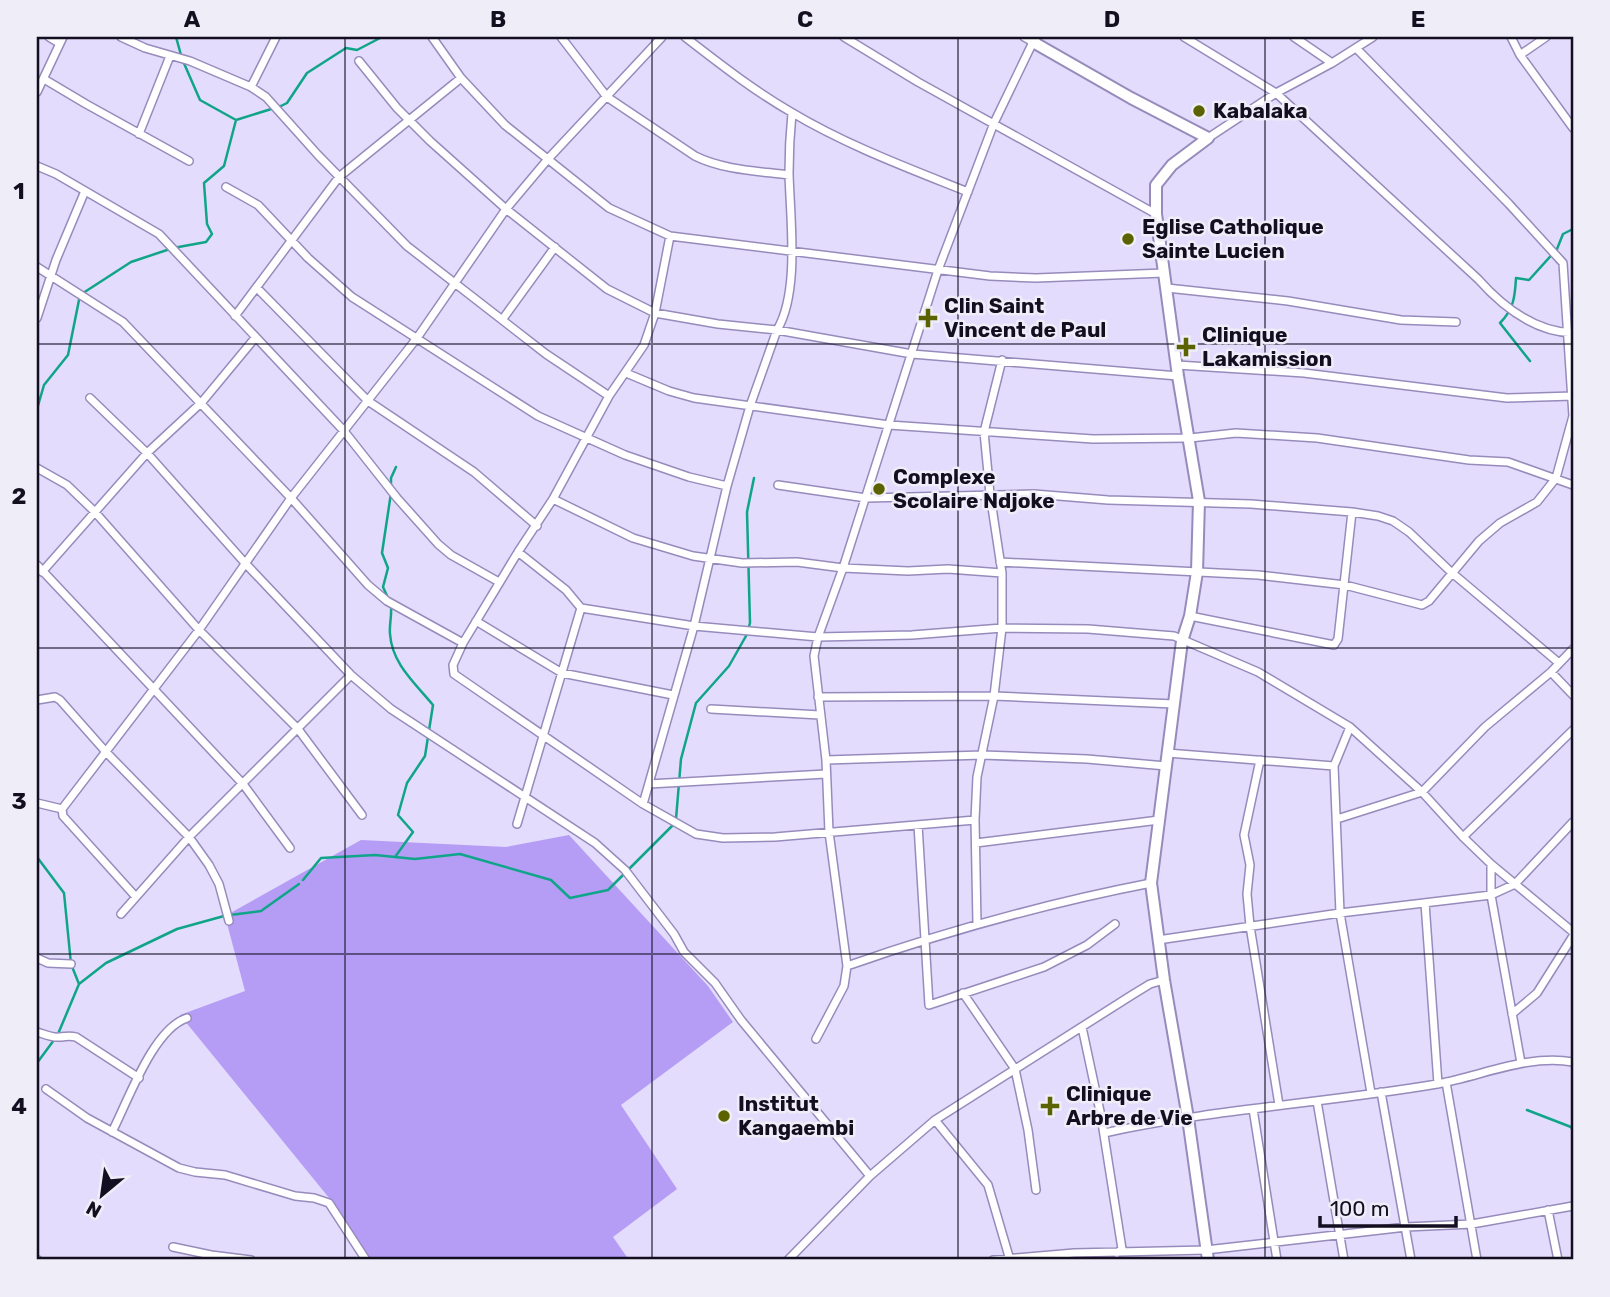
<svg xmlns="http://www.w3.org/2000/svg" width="1610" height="1297" font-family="Rubik,sans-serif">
	<rect width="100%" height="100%" fill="#e3dcfc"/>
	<path fill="#b59df6" d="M569 835 708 986 733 1022 621 1105 677 1189 613 1237 629 1260H364L334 1204 180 1015 245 991 225 916 361 840 506 847Z"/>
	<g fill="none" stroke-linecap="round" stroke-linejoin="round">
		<path stroke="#10a489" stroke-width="2.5" d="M176 37 181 55
			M183 61 200 100 236 120 281 106 287 103 307 73 346 48 357 50 382 37
			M1530 361 1500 323C1514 309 1515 296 1516 278L1529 280 1557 249 1563 234 1573 229
			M37 409 44 385 68 355 80 295 131 262 173 248 206 242 212 234 207 224 204 183 224 166 236 120
			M391 486V478L396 467
			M388 598 383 587 388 568 382 553 391 493
			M391 606C392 616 389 625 390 634 392 664 415 683 433 705L425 756 407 783 398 815 413 832 395 857
			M676 819 681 759 696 703 729 666 746 636 750 623 747 512 754 478
			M37 857 64 893 71 964 79 984
			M303 880 321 858 375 855 415 859 460 854 551 880 570 898 608 890 673 825
			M230 915 261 911 299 884
			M58 1034 79 984 106 963 177 929 224 916
			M37 1063 54 1040
			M1527 1110 1571 1127 1573 1131"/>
		<defs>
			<path id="street" d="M49 37 59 43
				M121 37 145 48 190 61 251 87 266 97 318 155 407 246 546 354 609 396
				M432 37 461 78 505 125 609 208 670 236 990 276 1036 278 1164 273
				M561 37 607 97 695 156C723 170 758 171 789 175
				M685 37C720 64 753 90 791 112 846 145 908 168 968 192
				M844 37 918 82 1156 214
				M1184 37 1276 93 1478 279C1502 306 1535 332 1573 333
				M1294 37 1332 63
				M1511 37 1520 55 1546 37
				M1520 55 1573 128
				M359 61 397 108 430 141 506 209 607 289 655 313 718 324 777 330 912 354 1178 376
				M44 79 86 104 189 161
				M251 87 276 37
				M37 92 63 37
				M139 134 170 56
				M1208 138 1276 93 1332 63 1373 37
				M37 166 56 174 159 234 344 431 397 498 438 544 451 555 499 582
				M226 187 258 205 308 258 352 297 538 416 625 455 689 477 727 486
				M670 236 655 313 644 345 609 396 553 499 518 552 463 643 453 665 454 674 643 804 696 834 723 838 775 837 975 820
				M37 267 123 322 291 498 368 585 387 601 463 643
				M257 288 368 401 474 472 537 526
				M1167 288 1288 301 1401 320 1456 322
				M235 316 339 177 461 78
				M37 318 56 260 85 191
				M502 320 555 247
				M1177 365 1304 373 1507 398 1573 396
				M626 373 669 391 694 398 889 425 1093 439 1190 438 1236 433 1317 438 1469 460 1508 462 1573 485
				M90 398 147 453 245 563 351 675 391 709 595 843 625 870 674 934 684 952 715 983 741 1020 870 1176
				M37 468 67 485 94 511 199 630 298 729 362 815
				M778 485 866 498 1034 494 1108 500 1251 504 1352 512 1378 516 1393 521 1409 532 1451 572 1559 663
				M553 499 633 538 693 556 742 563 797 562 843 568 908 571 948 569 1002 573
				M518 552 566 590 581 608 694 626 818 637 912 635 1002 628 1088 629 1174 636 1258 672 1350 727 1422 792 1463 837 1491 864 1573 932
				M1000 562 1258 575 1345 585 1422 605 1429 601 1479 541 1500 523 1537 502 1556 478 1573 416 1563 263 1509 204 1356 48
				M37 565 243 784 290 848
				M42 572 147 453 202 402 255 338
				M1190 616 1334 645 1338 639 1352 512
				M476 621 562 673 673 695
				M1551 672 1573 695
				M818 697 994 696 1174 704
				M37 700 55 697 60 700 106 752 189 837 209 865 219 884 229 921
				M711 709 820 715
				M1350 727 1334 766 1340 913 1371 1093
				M1167 753 1334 766
				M826 760 982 755 1087 759 1166 766
				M1260 760 1244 835 1250 865 1247 894 1250 926 1279 1105
				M649 784 826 774
				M37 803 62 809
				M643 804 694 626 727 486 750 406 777 330C800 292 790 217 789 173 789 153 790 133 792 113
				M62 809 199 630 291 498 417 338 506 209 548 159 662 37
				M62 809 63 816 136 897
				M1337 819 1422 792 1485 727 1551 672 1573 649
				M517 824 581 608
				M918 825 929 1005 1044 967 1087 945 1115 924
				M1463 837 1573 730
				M976 843 1159 820
				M1491 864V895L1521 1063
				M1425 903 1438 1084
				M121 914 189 837 351 675
				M977 924 975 820 977 777 994 696 1002 628V573L990 494 984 432 1002 360
				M1158 940 1340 913 1491 895 1515 884 1573 822
				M37 958 48 963 71 964
				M847 966C947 931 1048 903 1151 883
				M963 993 1015 1069 1028 1130 1036 1190
				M1512 1014 1537 993 1573 936
				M1082 1027 1101 1116 1122 1249 1117 1253
				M37 1032C44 1034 52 1038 59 1037 66 1037 68 1035 76 1037L139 1078
				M816 1039 844 986 847 966 829 832 826 760 814 656 818 637 843 568 938 270 994 123 1033 42 1024 37
				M1446 1082 1477 1260
				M46 1089 87 1118 179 1168 195 1172 225 1175 295 1196 314 1198 329 1203 366 1260
				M1381 1092 1411 1260
				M1317 1101 1344 1260
				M1253 1109 1277 1260
				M935 1120 988 1185 1010 1260
				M112 1132C128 1101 153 1029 187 1018
				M1104 1133C1213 1109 1326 1103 1437 1084 1482 1076 1527 1054 1573 1062
				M1548 1210 1558 1260
				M173 1247 211 1255 251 1260
				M37 1260H38
				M788 1260 870 1176 935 1120 1132 995 1150 984 1164 980
				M993 1260 1074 1253 1206 1250 1406 1227 1472 1224 1573 1206"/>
			<path id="secondary" d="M1035 37 1033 42 1131 98 1208 138 1172 165 1156 185V214L1178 376 1199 501 1197 572 1190 616 1182 641 1151 883 1164 980 1188 1118 1208 1260"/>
		</defs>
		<use href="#street" stroke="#978bbc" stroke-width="10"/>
		<use href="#secondary" stroke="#978bbc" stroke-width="14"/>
		<use href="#street" stroke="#fff" stroke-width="7"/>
		<use href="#secondary" stroke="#fff" stroke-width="10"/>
	</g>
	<path fill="none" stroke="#130e20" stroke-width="2" stroke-opacity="0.55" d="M345 37V1260M652 37V1260M958 37V1260M1265 37V1260M37 344H1573M37 648H1573M37 954H1573"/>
	<g fill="#5b6300" stroke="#efedf7" stroke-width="2.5">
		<circle cx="1199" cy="111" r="7"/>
		<circle cx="1128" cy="239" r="7"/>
		<path d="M924.5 307.5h7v7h7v7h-7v7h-7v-7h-7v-7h7z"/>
		<path d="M1182.5 336.5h7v7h7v7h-7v7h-7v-7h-7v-7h7z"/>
		<circle cx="879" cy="489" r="7"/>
		<path d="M1046.5 1095.5h7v7h7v7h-7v7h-7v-7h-7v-7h7z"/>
		<circle cx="724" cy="1116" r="7"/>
	</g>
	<g text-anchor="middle" stroke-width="5" stroke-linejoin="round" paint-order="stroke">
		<g font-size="21" font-weight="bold" fill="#130e20" stroke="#efedf7" text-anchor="start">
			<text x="1213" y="118">Kabalaka</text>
			<text x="1142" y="234">Eglise Catholique<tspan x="1142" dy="24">Sainte Lucien</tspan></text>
			<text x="944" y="313">Clin Saint<tspan x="944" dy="24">Vincent de Paul</tspan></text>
			<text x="1202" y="342">Clinique<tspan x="1202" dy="24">Lakamission</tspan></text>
			<text x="893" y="484">Complexe<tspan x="893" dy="24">Scolaire Ndjoke</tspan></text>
			<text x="1066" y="1101">Clinique<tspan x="1066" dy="24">Arbre de Vie</tspan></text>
			<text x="738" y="1111">Institut<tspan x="738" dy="24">Kangaembi</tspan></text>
		</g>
	</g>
	<rect width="1610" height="1297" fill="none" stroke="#efedf7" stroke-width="77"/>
	<g transform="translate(102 1195) rotate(209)" stroke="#efedf7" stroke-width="5" paint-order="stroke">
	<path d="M0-5L12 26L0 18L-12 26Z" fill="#130e20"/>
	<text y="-10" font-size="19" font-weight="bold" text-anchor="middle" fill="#130e20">N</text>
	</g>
	<path d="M1320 1216v10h136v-10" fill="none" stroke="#130e20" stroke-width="3.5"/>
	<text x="1330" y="1216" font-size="21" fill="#130e20" stroke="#efedf7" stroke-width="5" paint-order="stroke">100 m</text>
	<rect x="38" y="38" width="1534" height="1220" fill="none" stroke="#130e20" stroke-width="2.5"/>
	<g font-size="23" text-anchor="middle" font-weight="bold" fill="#130e20">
		<text x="192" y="27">A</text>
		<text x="498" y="27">B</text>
		<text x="805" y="27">C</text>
		<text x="1112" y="27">D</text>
		<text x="1418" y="27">E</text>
		<text x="19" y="199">1</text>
		<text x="19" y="504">2</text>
		<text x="19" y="809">3</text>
		<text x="19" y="1114">4</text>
	</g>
</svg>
